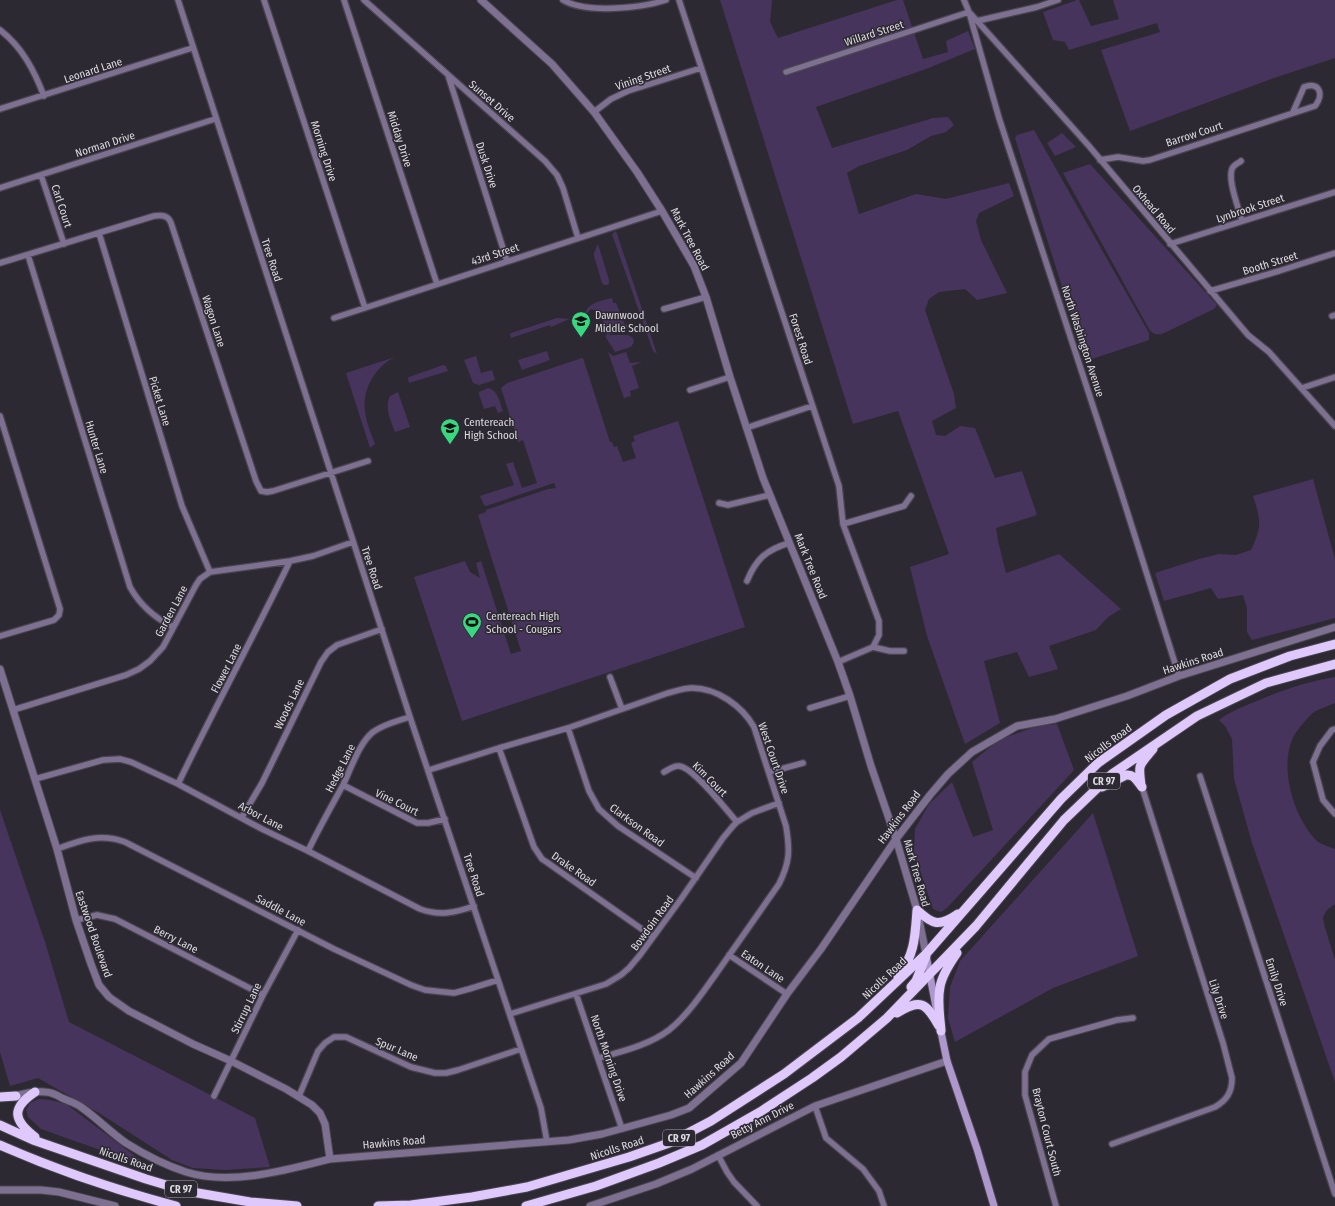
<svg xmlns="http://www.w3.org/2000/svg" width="1335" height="1206" font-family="'Fira Sans Condensed',sans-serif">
	<rect width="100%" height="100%" fill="#2d2932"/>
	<path fill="#46345c" d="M720 0H772L770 22 778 38 897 0H903L923 59 948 52 946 41 968 31 975 49 926 69 816 107 832 148 933 118 948 117 954 125 946 132 931 136 907 150 859 166 847 173 859 214 916 194 946 199 1009 183 1014 196 979 213 976 221 981 240 1007 293 977 300 965 289 939 292 929 299 925 310 954 394 956 408 932 421 936 435 945 436 960 426 975 428 995 478 1022 471 1037 515 996 528 998 541 1006 573 1059 554 1121 609 1108 617 1096 630 1049 646 1058 669 1029 677 1017 652 984 661 1000 723 965 744 927 636 910 567 949 554 898 411 853 424Z
		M1077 0H1079L1091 26 1119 19 1113 0H1335V58L1274 78 1130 131 1101 50 1160 32 1157 23 1069 50 1065 42 1053 40 1043 12Z
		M1034 130 1149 333V340L1089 360H1086L1083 353 1015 138 1017 135Z
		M1062 133 1076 147 1055 156 1047 143Z
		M1090 164 1217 305 1214 309 1162 334C1156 335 1153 334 1149 329L1063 173Z
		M616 231 657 354 653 351 613 237 612 234Z
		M598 244 609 280V283L607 285H604L602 283 594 256V253Z
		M612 298 613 303H616L625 325 629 324 631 327 608 335H628L633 338 634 342 631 347 615 352 605 336 607 335 600 312 591 309 585 315C587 302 602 301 612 298Z
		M557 318 569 319 551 327 550 325 511 338 510 334 511 333Z
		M547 351 550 360 522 370 518 360Z
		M608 352 613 356 626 352 630 363 642 362 632 366 639 388 630 391 631 396 624 398Z
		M476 356 481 373 492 370 495 380 479 385 473 383 464 360Z
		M395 357C376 366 362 389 365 411 366 422 371 433 375 444L370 448 346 373Z
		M582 358H583L610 442H612L614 447 617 446 623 462 636 458 631 443 635 441 633 436 678 421 745 627 462 721 414 577 465 561 470 572 480 578 476 563 481 561 511 654 521 651 478 515 486 512V510L548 489 556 488 554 483 486 506 484 505 480 496 514 485 506 464 513 462 522 488 537 483 523 440 518 442 501 388 507 383Z
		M443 365 446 366 448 371 409 383 408 378 409 377Z
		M488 388C498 390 500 403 503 411L498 413 495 406 484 409 479 394V392Z
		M398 392 410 427 395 432C391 421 384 408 390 396Z
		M1313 479 1335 559V618L1252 640 1247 632V608L1243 595 1218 599 1211 588 1164 601 1155 573 1199 559 1219 554 1236 555 1251 550C1262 527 1261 520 1253 496Z
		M1335 677V703C1328 706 1318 709 1313 713 1307 718 1299 728 1295 734 1277 764 1294 820 1318 842 1323 845 1330 847 1335 849V904L1327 910 1323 917 1324 924 1335 960V1082L1252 843 1234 779 1232 739 1225 726 1219 720C1229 712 1240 708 1252 703 1279 691 1306 682 1335 677Z
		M1057 724 1074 770 947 908 941 912 933 909 914 852 915 829 929 804 952 782 973 837 993 830 972 762 999 740 1037 726Z
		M0 810 45 942 69 1022 255 1118 270 1167 224 1170 193 1168 172 1160 99 1113 38 1078 10 1086 0 1052Z
		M1093 813 1138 956 1053 988 955 1042 948 1018 950 987 960 961Z
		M39 1099 50 1100 66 1104 151 1168 41 1129 28 1117 26 1110 30 1103Z"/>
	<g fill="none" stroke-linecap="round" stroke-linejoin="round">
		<defs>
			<path id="minor" d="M178 0 410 717 541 1108 547 1142
				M264 0 365 308
				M344 0 437 284
				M364 0 545 161 557 175 563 188 578 238
				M563 0C586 14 642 8 666 0
				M679 0 839 486 843 524 879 621V635L873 647 838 662
				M964 0 969 12 1089 146 1248 335 1269 352 1335 426
				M977 21 1037 7 1058 0
				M0 30C22 47 34 70 44 96
				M786 72 969 12 999 118 1121 492 1179 676
				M448 75 507 261
				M0 109 192 48
				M594 112 611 99 628 91 701 68
				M1100 160 1118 157 1143 161 1150 160 1315 106C1324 95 1320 81 1304 87L1293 112
				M1241 161C1239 163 1235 164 1233 167 1226 177 1239 209 1242 221
				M41 175 64 244
				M0 188 215 119
				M99 233 182 506 210 572
				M1170 244 1335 192
				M28 255 130 587C140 605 155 618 173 627
				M0 263 154 216C162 215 168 215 171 223L256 481 261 491 267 492 273 491 368 461
				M1210 291 1279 271 1335 253
				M664 309 706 297
				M1332 316 1335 315
				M334 318 662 211
				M1302 388 1335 377
				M690 390 730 377
				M0 416 60 609 59 615 54 620 0 636
				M746 428 812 406
				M719 503 728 505 770 495
				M843 524 904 506 911 496
				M747 581C756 559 766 550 789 543
				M873 647 890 651H904
				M610 677 622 709
				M810 708 850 696
				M13 710 126 675 139 669 150 661 163 647 196 585 200 579 210 572 290 561 313 556 353 542
				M568 728 589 791 599 809 618 826 696 878
				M1335 729 1332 730 1320 746 1313 762 1323 800 1335 814
				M499 748 534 847 542 859 548 863 653 937
				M429 770 499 748 568 728 668 693C676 691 684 688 692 688 717 688 742 706 754 727L786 826C790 850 790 862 779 884 758 914 737 944 716 974 702 993 688 1015 669 1030 649 1045 623 1051 599 1058
				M664 772C668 770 673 766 678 766 692 765 727 811 737 822
				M770 772 803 763
				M1200 776 1335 1194
				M35 779 103 760 120 759 131 762 178 784 262 829 308 851 420 909C439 916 455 913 474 906
				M178 784C214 709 254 636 290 561
				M343 785 417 823H428L445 819
				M242 817 262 783 321 662 328 652 337 645 382 629
				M57 849C81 840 100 833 125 842L334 949 411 985 425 990 454 993 469 989 498 980
				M308 851C319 828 331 807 343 785 351 769 359 743 373 732 384 724 398 721 410 717
				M76 920 97 915 115 919 263 995
				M729 955 787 994
				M576 994 622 1129
				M510 1014 606 984 621 975 629 968 640 955 681 899 723 838 733 826 737 822 752 813 779 803
				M214 1096 263 995 298 930
				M299 1096 318 1051 325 1043 334 1037H346L411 1067 435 1073H446L458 1070 521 1049
				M815 1106 826 1138 863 1169 879 1191 884 1206
				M1112 1144 1215 1107C1227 1100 1232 1092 1232 1078L1223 1043 1142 787
				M718 1155 727 1172 734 1182 757 1206
				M1056 1206 1025 1095V1072L1032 1055 1049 1039 1117 1020 1133 1018"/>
			<path id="tertiary" d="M481 0 552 64 594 112 637 172 662 211 694 266 706 297 730 377 763 478 838 662 850 696 871 766 896 839 917 910 926 954
				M0 669 57 849 76 920 91 964 99 985 109 997 129 1011 193 1044 231 1061 286 1089 312 1105 320 1113 325 1124 330 1159
				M12 1097C22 1094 34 1091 45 1092 51 1092 57 1095 62 1098 68 1101 76 1103 81 1107 97 1118 110 1132 126 1143 145 1155 165 1165 186 1172 231 1186 287 1170 330 1159L569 1140 602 1134 671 1115 689 1108 741 1063 787 994 821 949 896 839 930 795 948 774 972 752 1017 726 1055 719 1127 696 1179 676 1335 627
				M0 1190H41L59 1192 115 1206
				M590 1206 656 1184 692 1169 815 1106 947 1061"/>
			<path id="secondary" d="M926 955 936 1007
				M940 1027 947 1061 977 1149 994 1206"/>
			<path id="trunk" d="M1141 785C1138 763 1139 766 1153 749
				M1102 787 1126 775C1134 774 1137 781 1142 787
				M917 910C933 925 939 927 958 914
				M898 977C915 954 915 937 917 910
				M911 987 916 981 926 956
				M897 1013C921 998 926 1003 939 1026
				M941 1031C940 1017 937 1001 940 987 942 975 950 963 957 953
				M35 1092C11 1108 13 1120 35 1137
				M0 1097 16 1096
				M0 1125 33 1140 146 1179 186 1191 250 1202 297 1206
				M0 1145C57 1170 116 1190 176 1206
				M378 1206 411 1205 472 1197 527 1187 629 1157 669 1143 711 1121 784 1074 858 1018 926 954 1061 799 1098 763 1166 715 1230 679 1290 656 1335 644
				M526 1206 596 1186 659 1163 702 1145 760 1112 812 1078 841 1057 887 1018 976 926 1064 820 1112 774 1197 716 1266 683 1335 664"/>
		</defs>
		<use href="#minor" stroke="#49454e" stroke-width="8"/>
		<use href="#tertiary" stroke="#49454e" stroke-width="9"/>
		<use href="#secondary" stroke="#49454e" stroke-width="9"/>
		<use href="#trunk" stroke="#49454e" stroke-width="11"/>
		<use href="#minor" stroke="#7e7091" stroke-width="5.5"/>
		<use href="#tertiary" stroke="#7e7091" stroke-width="7"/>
		<use href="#secondary" stroke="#ae97cc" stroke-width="7"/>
		<use href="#trunk" stroke="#dec8fc" stroke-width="9"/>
	</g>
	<defs>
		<symbol id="school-pin" viewBox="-11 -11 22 30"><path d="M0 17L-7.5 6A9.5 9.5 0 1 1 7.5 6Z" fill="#37d880" stroke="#2d2932"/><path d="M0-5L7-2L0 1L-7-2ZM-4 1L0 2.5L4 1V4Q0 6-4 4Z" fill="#111"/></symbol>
		<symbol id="stadium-pin" viewBox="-11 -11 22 30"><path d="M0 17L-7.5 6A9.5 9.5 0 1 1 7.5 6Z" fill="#37d880" stroke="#2d2932"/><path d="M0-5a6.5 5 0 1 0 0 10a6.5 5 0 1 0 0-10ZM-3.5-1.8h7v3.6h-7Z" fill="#111"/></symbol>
	</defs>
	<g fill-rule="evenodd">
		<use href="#school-pin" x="570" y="310" width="22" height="30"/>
		<use href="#school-pin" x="439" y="417" width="22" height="30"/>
		<use href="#stadium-pin" x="461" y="611" width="22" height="30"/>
	</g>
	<g text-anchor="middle" stroke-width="3" stroke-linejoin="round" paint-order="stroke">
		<g fill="#2d2932" stroke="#a8a5ac" stroke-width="1">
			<rect x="1088" y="773" width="32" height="16" rx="3"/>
			<rect x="663" y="1130" width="32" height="16" rx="3"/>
			<rect x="165" y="1181" width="32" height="16" rx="3"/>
		</g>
		<g font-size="10" font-weight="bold" fill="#dddae0">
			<text x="1104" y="785">CR 97</text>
			<text x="679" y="1142">CR 97</text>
			<text x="181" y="1193">CR 97</text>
		</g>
		<g font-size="11" fill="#dddae0" stroke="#2d2932">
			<text transform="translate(874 33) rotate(-18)" y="4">Willard Street</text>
			<text transform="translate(93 70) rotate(-18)" y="4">Leonard Lane</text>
			<text transform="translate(643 77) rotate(-19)" y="4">Vining Street</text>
			<text transform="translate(492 101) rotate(41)" y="4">Sunset Drive</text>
			<text transform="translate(1194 134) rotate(-18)" y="4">Barrow Court</text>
			<text transform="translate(400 139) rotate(72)" y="4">Midday Drive</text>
			<text transform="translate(105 144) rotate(-18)" y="4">Norman Drive</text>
			<text transform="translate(324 151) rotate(72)" y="4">Morning Drive</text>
			<text transform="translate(487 165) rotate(72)" y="4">Dusk Drive</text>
			<text transform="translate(62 206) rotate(72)" y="4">Carl Court</text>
			<text transform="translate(1250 208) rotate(-18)" y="4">Lynbrook Street</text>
			<text transform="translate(1154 209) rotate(50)" y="4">Oxhead Road</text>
			<text transform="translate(690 239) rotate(62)" y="4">Mark Tree Road</text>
			<text transform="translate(495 254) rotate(-18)" y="4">43rd Street</text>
			<text transform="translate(272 260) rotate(72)" y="4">Tree Road</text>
			<text transform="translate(1270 263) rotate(-17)" y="4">Booth Street</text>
			<text transform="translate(214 321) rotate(72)" y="4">Wagon Lane</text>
			<text transform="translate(801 339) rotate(72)" y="4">Forest Road</text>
			<text transform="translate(1083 341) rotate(72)" y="4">North Washington Avenue</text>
			<text transform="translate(160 401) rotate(73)" y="4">Picket Lane</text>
			<text transform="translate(97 447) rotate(73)" y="4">Hunter Lane</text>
			<text transform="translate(811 566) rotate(68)" y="4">Mark Tree Road</text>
			<text transform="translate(372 568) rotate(72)" y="4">Tree Road</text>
			<text transform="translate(171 611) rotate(-62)" y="4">Garden Lane</text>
			<text transform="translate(1193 661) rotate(-18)" y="4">Hawkins Road</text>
			<text transform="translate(226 668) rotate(-63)" y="4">Flower Lane</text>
			<text transform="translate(289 704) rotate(-64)" y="4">Woods Lane</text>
			<text transform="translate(1108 743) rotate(-37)" y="4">Nicolls Road</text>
			<text transform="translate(774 758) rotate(71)" y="4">West Court Drive</text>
			<text transform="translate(340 768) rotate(-63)" y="4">Hedge Lane</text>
			<text transform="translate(710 779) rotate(45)" y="4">Kim Court</text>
			<text transform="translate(397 802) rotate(26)" y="4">Vine Court</text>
			<text transform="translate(261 816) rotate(28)" y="4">Arbor Lane</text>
			<text transform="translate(899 817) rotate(-53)" y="4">Hawkins Road</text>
			<text transform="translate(637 825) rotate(36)" y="4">Clarkson Road</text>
			<text transform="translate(574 869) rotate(35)" y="4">Drake Road</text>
			<text transform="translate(917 873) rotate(74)" y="4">Mark Tree Road</text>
			<text transform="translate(474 875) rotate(72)" y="4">Tree Road</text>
			<text transform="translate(281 910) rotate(28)" y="4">Saddle Lane</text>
			<text transform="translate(652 923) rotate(-54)" y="4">Bowdoin Road</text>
			<text transform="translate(94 934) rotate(71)" y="4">Eastwood Boulevard</text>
			<text transform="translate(176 939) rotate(27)" y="4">Berry Lane</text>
			<text transform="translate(763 966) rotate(34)" y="4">Eaton Lane</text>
			<text transform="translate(884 978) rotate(-43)" y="4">Nicolls Road</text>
			<text transform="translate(1277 982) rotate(72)" y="4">Emily Drive</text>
			<text transform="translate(1219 999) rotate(72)" y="4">Lily Drive</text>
			<text transform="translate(246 1008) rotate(-64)" y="4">Stirrup Lane</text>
			<text transform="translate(397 1049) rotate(23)" y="4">Spur Lane</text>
			<text transform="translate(609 1058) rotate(71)" y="4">North Morning Drive</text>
			<text transform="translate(709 1075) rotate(-42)" y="4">Hawkins Road</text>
			<text transform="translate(762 1120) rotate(-27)" y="4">Betty Ann Drive</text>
			<text transform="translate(1047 1132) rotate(76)" y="4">Brayton Court South</text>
			<text transform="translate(394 1142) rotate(-5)" y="4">Hawkins Road</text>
			<text transform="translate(617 1148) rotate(-18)" y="4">Nicolls Road</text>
			<text transform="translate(126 1159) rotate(19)" y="4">Nicolls Road</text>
		</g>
		<g font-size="11" fill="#dddae0" stroke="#2d2932" text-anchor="start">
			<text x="595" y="319">Dawnwood<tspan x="595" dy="13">Middle School</tspan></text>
			<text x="464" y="426">Centereach<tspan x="464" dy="13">High School</tspan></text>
			<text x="486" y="620">Centereach High<tspan x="486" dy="13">School - Cougars</tspan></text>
		</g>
	</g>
</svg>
